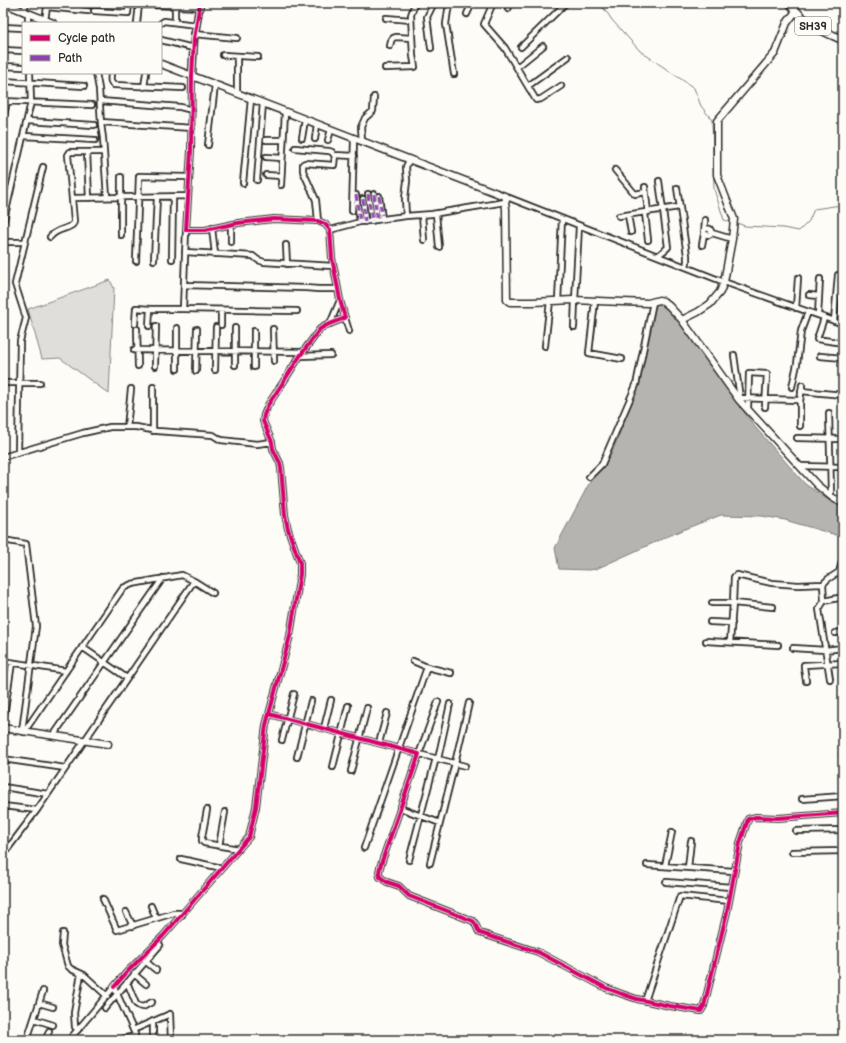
<svg xmlns="http://www.w3.org/2000/svg" width="846" height="1043" font-family="'Balsamiq Sans',sans-serif">
	<rect width="100%" height="100%" fill="#fdfcf7"/>
	<filter id="ink" filterUnits="userSpaceOnUse"><feTurbulence type="fractalNoise" baseFrequency=".025" numOctaves="2"/><feDisplacementMap in="SourceGraphic" scale="8" xChannelSelector="R" yChannelSelector="G"/><feConvolveMatrix kernelMatrix="1 2 1 2 8 2 1 2 1" color-interpolation-filters="sRGB"/></filter>
	<g filter="url(#ink)">
		<path fill="#dfdeda" stroke="#858482" d="M110 280 114 288 109 394 60 358 42 359 28 309Z"/>
		<path fill="#b5b4b1" stroke="#7e7d7b" d="M657 304 664 305 680 324 718 375 755 427 805 484 830 501 843 508V537L785 520 762 516 721 515 682 530 596 569 589 570 559 569 555 548 593 476 611 455 631 404 642 367 653 309Z"/>
		<g fill="none" stroke-linecap="round" stroke-linejoin="round">
			<path stroke="#7e7d7b" stroke-width="1" d="M598 3 606 11 612 20 640 51 694 88 701 106 712 120 714 189 724 220 732 222
				M737 223 745 226 783 228 799 231 809 221 814 209 841 205 843 198"/>
			<defs>
				<path id="street" d="M452 3 448 10 446 24 454 74
					M493 3 484 24 505 48 536 100 541 99 561 86
					M129 4 200 7
					M175 5V19
					M508 9 511 3
					M78 10V3
					M94 11 128 13 129 3
					M24 12 26 3
					M28 13V23
					M467 14 472 3
					M386 18 411 20
					M45 20 47 7 88 11
					M137 23 139 4
					M161 23 164 21 196 25
					M3 27 23 28
					M194 34 237 38
					M161 40 193 48
					M390 46C391 41 391 38 396 37L412 38
					M521 47 566 3
					M431 48 427 17 434 3
					M3 50 23 51
					M223 55 258 57
					M237 56V93
					M3 66 23 67
					M517 67 543 46
					M385 68 415 67 413 56 411 15 415 3
					M96 73 99 89 101 124 103 138 107 197
					M111 73C111 78 109 82 114 85L183 88
					M3 81 84 86
					M528 86 568 57
					M144 87 146 73
					M3 101 92 105
					M100 101 180 107 192 110
					M3 121 7 101
					M27 121 94 125
					M101 122 192 128
					M24 136 95 140
					M302 138 305 120
					M315 139 317 124
					M266 140H283
					M328 140 331 130
					M362 141 361 127 365 118 373 111 374 97
					M208 145 215 85
					M295 148 329 151 332 152 334 155 354 156
					M87 152 89 198
					M266 157 282 158
					M615 170 635 194 645 192
					M266 175 281 176
					M257 180 263 103
					M243 183 251 99
					M281 185 285 112
					M645 187 648 212
					M677 188 687 255V262L686 267
					M368 194 372 221
					M374 194 377 220
					M356 195 360 222
					M379 196 382 219
					M507 197 724 282 843 324
					M72 198 188 196
					M363 199 365 222
					M352 211 354 139
					M645 213 648 240
					M436 214 439 247
					M422 215 424 240
					M628 215 631 232
					M406 216 405 198 407 181 406 167 409 160
					M619 216 679 207
					M705 220 704 234 709 235 712 233
					M318 221 316 200 303 171V164L305 163 334 165 335 155
					M3 224 31 102 30 73
					M231 225V242
					M212 228 215 254
					M705 228 710 229 712 233 732 239
					M330 230 360 222 406 216 432 214 505 202
					M121 235V177
					M50 237C57 228 70 229 73 224 74 223 74 222 74 221L68 155 70 152H104
					M3 242H25
					M286 245 287 264
					M702 245 704 234
					M185 252 253 256 258 260 264 262 333 266
					M658 256C661 252 665 251 668 247L659 181
					M172 259 173 197
					M154 260 157 197
					M136 261 139 176 189 177
					M184 285 306 288 318 289H338
					M809 295 819 296
					M558 301 562 219
					M595 301 589 353 622 359
					M796 308 798 278
					M183 309 186 230
					M221 310V325
					M818 315 820 279
					M345 318 349 331
					M824 318 817 339 843 343
					M834 321 838 275
					M135 324 136 308 150 309H183L297 311
					M330 324 340 300
					M149 326 150 309
					M574 327 575 300 579 226
					M137 329 138 366
					M273 329 274 361
					M254 331V367
					M545 346 550 301
					M134 350 303 352
					M734 355 740 398
					M300 356 331 355
					M820 356 843 358
					M235 365V328
					M155 366 156 326
					M177 369V328
					M215 370 216 327
					M196 371 197 329
					M3 383H40
					M792 387 797 364 801 331 808 312
					M801 391 843 395
					M738 398 798 400 800 403V426
					M800 402 802 385
					M748 409 749 373 767 374 765 407
					M829 413 831 492 829 495
					M127 427 131 389
					M153 431V387
					M797 438 843 439
					M18 453 20 341 26 318 15 284 43 167
					M3 457 83 433 110 427H136L157 431 213 435 221 440 257 444 272 442
					M800 466 843 467
					M589 477 602 464 636 385 653 302
					M3 540 26 544 36 626 22 731
					M823 584 828 579 839 572 843 559
					M824 601 843 597
					M712 603H733L730 642
					M773 607 733 603 734 577 737 575 741 576 772 583 798 585 823 584 824 601 819 609 830 679
					M710 622 732 623
					M835 633 843 632
					M706 641 778 645
					M82 647 127 678
					M793 648 825 650 843 648
					M3 661 66 671
					M413 661 427 667
					M806 681 804 667V665L843 663
					M438 702 419 754 465 766
					M269 714 419 754 380 867 379 872 380 877 387 882 399 886 409 896 473 921C477 924 476 929 480 933L538 952 606 988 622 994 637 999 670 1006 701 1011 704 1006 727 912 740 843 748 819 756 817 778 818 843 813
					M3 722 12 663
					M324 728 331 700
					M24 732 123 588 132 584 182 575 194 581 213 593
					M53 736 163 578
					M282 740 294 694
					M379 743 387 713
					M842 755H843
					M297 757 311 701
					M3 759 65 768
					M438 759 450 704
					M333 767 348 706
					M351 771 367 708
					M3 787 48 794
					M802 799 843 796
					M3 806 37 810
					M400 808 440 823
					M207 810 202 837V841L204 843 239 849
					M796 831 843 830
					M219 846 225 812
					M364 848 427 667 451 673
					M792 852 843 851
					M3 855 37 810 194 581
					M181 859 222 868
					M409 860 436 758
					M430 863 455 763 469 703
					M647 865 734 871
					M665 866 672 832
					M688 868 691 841
					M666 882 731 887
					M103 899 117 930 174 913H180L182 915
					M151 906 156 918
					M126 912 133 926
					M63 933 62 945 68 966 71 969 84 975 107 996
					M145 961 156 970
					M134 974 146 984
					M127 982 136 1004 139 1006 143 1007 152 1002
					M114 987 128 971 163 936 249 837 256 807 266 725 290 636 300 574V563L288 529 285 515 281 468 280 463 273 449 272 442 263 421 264 415 268 405 282 384 300 356 320 329 327 325 345 318 340 300 338 289 332 258 330 230 325 224 318 221 274 219 238 223 205 230H186L191 151 192 76
					M645 1001 680 896 729 901
					M39 1003 53 1007
					M105 1008 160 945
					M34 1019 53 1025
					M78 1030 75 1027 74 1013 81 974
					M133 1030 170 1014 171 1040
					M27 1040 43 991
					M46 1040 49 1031
					M69 1040 114 987 135 1034V1040
					M118 1040 135 1036
					M153 1040V1021"/>
				<path id="secondary" d="M3 3 53 23
					M161 64 507 197 505 202 506 209 507 300 510 302H533L573 300 648 303 659 300 663 301 669 306 682 320 739 400 817 485 833 498 843 503
					M192 76 194 39 200 3
					M682 320 698 312 710 304 720 292 724 282 732 239 734 219 717 175V121L775 53 787 23 796 11
					M3 728 108 744"/>
				<path id="primary" d="M790 3C804 24 821 30 843 40"/>
			</defs>
			<use href="#street" stroke="#2b2b2b" stroke-width="8"/>
			<use href="#secondary" stroke="#2b2b2b" stroke-width="9"/>
			<use href="#primary" stroke="#2b2b2b" stroke-width="10"/>
			<use href="#street" stroke="#fdfcf7" stroke-width="4.5"/>
			<use href="#secondary" stroke="#fdfcf7" stroke-width="6"/>
			<use href="#primary" stroke="#fdfcf7" stroke-width="7"/>
			<path stroke="#8e44ad" stroke-width="3" stroke-dasharray="6 3" stroke-linecap="butt" d="M368 194 372 221
				M374 194 377 220
				M356 195 360 222
				M379 196 382 215
				M363 199 365 222"/>
			<defs>
				<path id="cycleway" d="M269 714 419 754 380 867 379 872 380 877 387 882 399 886 409 896 473 921C477 924 476 929 480 933L538 952 606 988 622 994 637 999 670 1006 701 1011 704 1006 727 912 740 843 748 819 756 817 778 818 843 813
					M114 987 128 971 163 936 249 837 256 807 266 725 290 636 300 574V563L288 529 285 515 281 468 280 463 273 449 272 442 263 421 264 415 268 405 282 384 300 356 320 329 327 325 345 318 340 300 338 289 332 258 330 230 325 224 318 221 274 219 238 223 205 230H186L191 151 192 76 194 39 200 3"/>
			</defs>
			<use href="#cycleway" stroke="#fdfcf7" stroke-width="6"/>
			<use href="#cycleway" stroke="#d6006c" stroke-width="4"/>
		</g>
	</g>
	<g text-anchor="middle" stroke-width="4" stroke-linejoin="round" paint-order="stroke">
		<rect fill="#fdfcf7" stroke="#6a6a68" stroke-width="1" x="795" y="17" width="36" height="18" rx="3"/>
		<g font-size="11" font-weight="bold" fill="#2b2b2b">
			<text x="813" y="30">SH39</text>
		</g>
	</g>
	<rect width="846" height="1043" fill="none" stroke="#fdfcf7" stroke-width="16"/>
	<rect x="8" y="8" width="830" height="1027" fill="none" stroke="#2b2b2b" stroke-width="1.5" filter="url(#ink)"/>
	<rect x="22" y="22" width="140" height="52" fill="#fdfcf7" stroke="#a9a8a5"/>
	<rect x="30" y="35" width="20" height="6" fill="#d6006c" stroke="#a9a8a5"/>
	<text x="58" y="42" font-size="12" fill="#2b2b2b">Cycle path</text>
	<rect x="30" y="55" width="20" height="6" fill="#8e44ad" stroke="#a9a8a5"/>
	<text x="58" y="62" font-size="12" fill="#2b2b2b">Path</text>
</svg>
